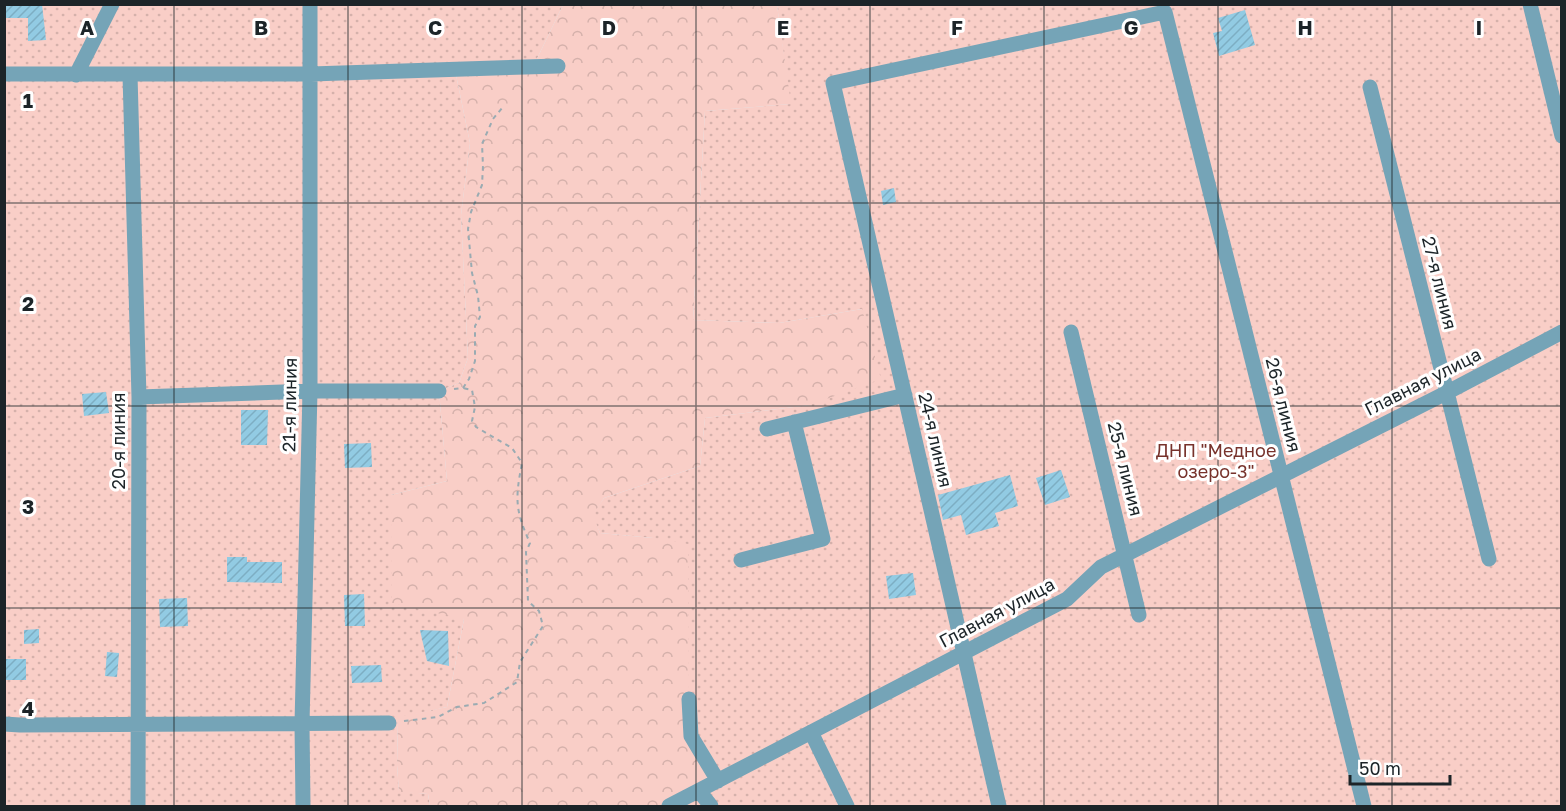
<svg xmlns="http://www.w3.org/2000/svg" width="1566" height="811" font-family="'Golos Text',sans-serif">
	<defs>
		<pattern id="grass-dots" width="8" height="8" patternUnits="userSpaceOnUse" patternTransform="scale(1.5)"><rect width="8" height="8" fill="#f9cec7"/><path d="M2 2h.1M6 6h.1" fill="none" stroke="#d5b1ab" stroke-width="1.8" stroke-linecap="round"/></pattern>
		<pattern id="forest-crowns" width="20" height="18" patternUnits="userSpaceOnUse" patternTransform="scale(1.5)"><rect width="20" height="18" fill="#f9cec7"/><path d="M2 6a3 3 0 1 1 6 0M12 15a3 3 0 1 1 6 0" fill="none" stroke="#d5b1ab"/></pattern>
		<pattern id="building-hatch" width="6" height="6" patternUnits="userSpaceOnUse" patternTransform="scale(1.5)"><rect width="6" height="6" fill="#92cbe3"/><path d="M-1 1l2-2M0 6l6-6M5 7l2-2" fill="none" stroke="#7daec3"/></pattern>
	</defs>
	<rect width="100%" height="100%" fill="#d8eef7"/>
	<path fill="url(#grass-dots)" d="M5 5H563L533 67 455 70 470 143 461 215 468 358 459 383 439 391 447 481 391 495 464 619 447 707 398 718 397 765 399 791 428 794 430 806H5Z
		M777 5H1561V806H669L691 736 653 538 600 533 592 515 604 498 700 466 705 418 810 405 862 309 779 323 693 320 705 111 790 104Z"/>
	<path fill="url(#forest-crowns)" d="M563 5H777L791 104 705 111 693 320 779 323 862 309 881 379 810 405 705 418 700 466 604 498 593 515 600 533 653 538 688 544 689 716 716 782 669 806H430L428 794 399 792 397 765 398 717 447 707 464 619 392 603 391 495 447 481 439 391 459 383 468 358 461 215 470 143 455 70 533 67Z"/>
	<path fill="url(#building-hatch)" d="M4 4H42L46 40 28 41V18H4Z
		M1245 10 1255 45 1219 56 1213 33 1222 31 1218 18Z
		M894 188 896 202 883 205 881 191Z
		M106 392 109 413 84 416 82 394Z
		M241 410H268L267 445H241Z
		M371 443 372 467 345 468 344 444Z
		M1061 470 1070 497 1045 505 1036 478Z
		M1010 475 1018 506 995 513 999 526 966 535 961 515 943 520 938 495Z
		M227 557H247V562H282V583L227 582Z
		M913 573 916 595 889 599 886 576Z
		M364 594 365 626H345L344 595Z
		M187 598 188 626 160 627 159 599Z
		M39 629V643L24 644V630Z
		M420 630 448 631 449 666 427 661Z
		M107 652 119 653 117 677 105 676Z
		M5 659H26V680H5Z
		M381 665 382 682 352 683 351 666Z"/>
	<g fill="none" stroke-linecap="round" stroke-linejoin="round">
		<path stroke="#9aabb2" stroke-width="2" stroke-dasharray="4.5 4.5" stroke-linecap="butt" d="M454 389 463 388 469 379 475 361V326L480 317 478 296 472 273 468 229 471 212 482 185 483 166 482 144 493 119 502 108
			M404 721 438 717 457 707 484 703 517 682 520 662 543 626 539 611 528 601 526 552 530 543C515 510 515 499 522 463L512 448 476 427 472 421 475 407 472 390 463 388"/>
		<path stroke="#75a4b7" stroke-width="15" d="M1530 4 1562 136
			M4 74H311L558 66
			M76 75 112 4
			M130 75 139 397 138 806
			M1370 87 1489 559
			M1071 332 1139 615
			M139 397 310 391H439
			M767 429 905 395
			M741 560 823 539 794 422
			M689 699 691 736 718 781
			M4 724 20 725 389 723
			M811 732 847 806
			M699 791 711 806
			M303 806 302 724 310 391V4
			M669 806 1067 599 1101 567 1446 393 1562 332
			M999 806 833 83 1165 12 1364 806"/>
	</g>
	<path fill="none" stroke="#1c2428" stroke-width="1.5" stroke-opacity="0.55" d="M174 4V806M348 4V806M522 4V806M696 4V806M870 4V806M1044 4V806M1218 4V806M1392 4V806M4 203H1562M4 406H1562M4 608H1562"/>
	<g text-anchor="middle" stroke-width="6" stroke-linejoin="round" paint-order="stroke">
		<g font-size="18" fill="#1c2428" stroke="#fff">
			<text transform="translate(1439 283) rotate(76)" y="6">27-я линия</text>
			<text transform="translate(1423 382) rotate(-27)" y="6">Главная улица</text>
			<text transform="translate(290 405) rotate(-89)" y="6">21-я линия</text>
			<text transform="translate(1283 405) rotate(76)" y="6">26-я линия</text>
			<text transform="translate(935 440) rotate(77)" y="6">24-я линия</text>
			<text transform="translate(119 441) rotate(-90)" y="6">20-я линия</text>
			<text transform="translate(1125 469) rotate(76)" y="6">25-я линия</text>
			<text transform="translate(997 613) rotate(-28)" y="6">Главная улица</text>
		</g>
		<g font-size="18" fill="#77322b" stroke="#fff">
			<text x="1216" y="457">ДНП "Медное<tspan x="1216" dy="21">озеро-3"</tspan></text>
		</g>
	</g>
	<g font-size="20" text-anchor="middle" font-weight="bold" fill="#1c2428" stroke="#fff" stroke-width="6" stroke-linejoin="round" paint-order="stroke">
		<text x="87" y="35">A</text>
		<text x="261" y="35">B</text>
		<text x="435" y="35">C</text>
		<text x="609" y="35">D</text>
		<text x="783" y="35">E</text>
		<text x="957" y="35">F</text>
		<text x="1131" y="35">G</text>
		<text x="1305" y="35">H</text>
		<text x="1479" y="35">I</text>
		<text x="28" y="108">1</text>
		<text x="28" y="311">2</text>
		<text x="28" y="514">3</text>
		<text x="28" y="716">4</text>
	</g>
	<rect width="1566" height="811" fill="none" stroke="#1c2428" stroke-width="12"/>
	<path d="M1350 775v9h100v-9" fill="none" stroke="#1c2428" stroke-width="3"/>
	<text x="1359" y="775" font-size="18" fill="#1c2428" stroke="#ffffff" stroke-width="4.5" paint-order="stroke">50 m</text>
</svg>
